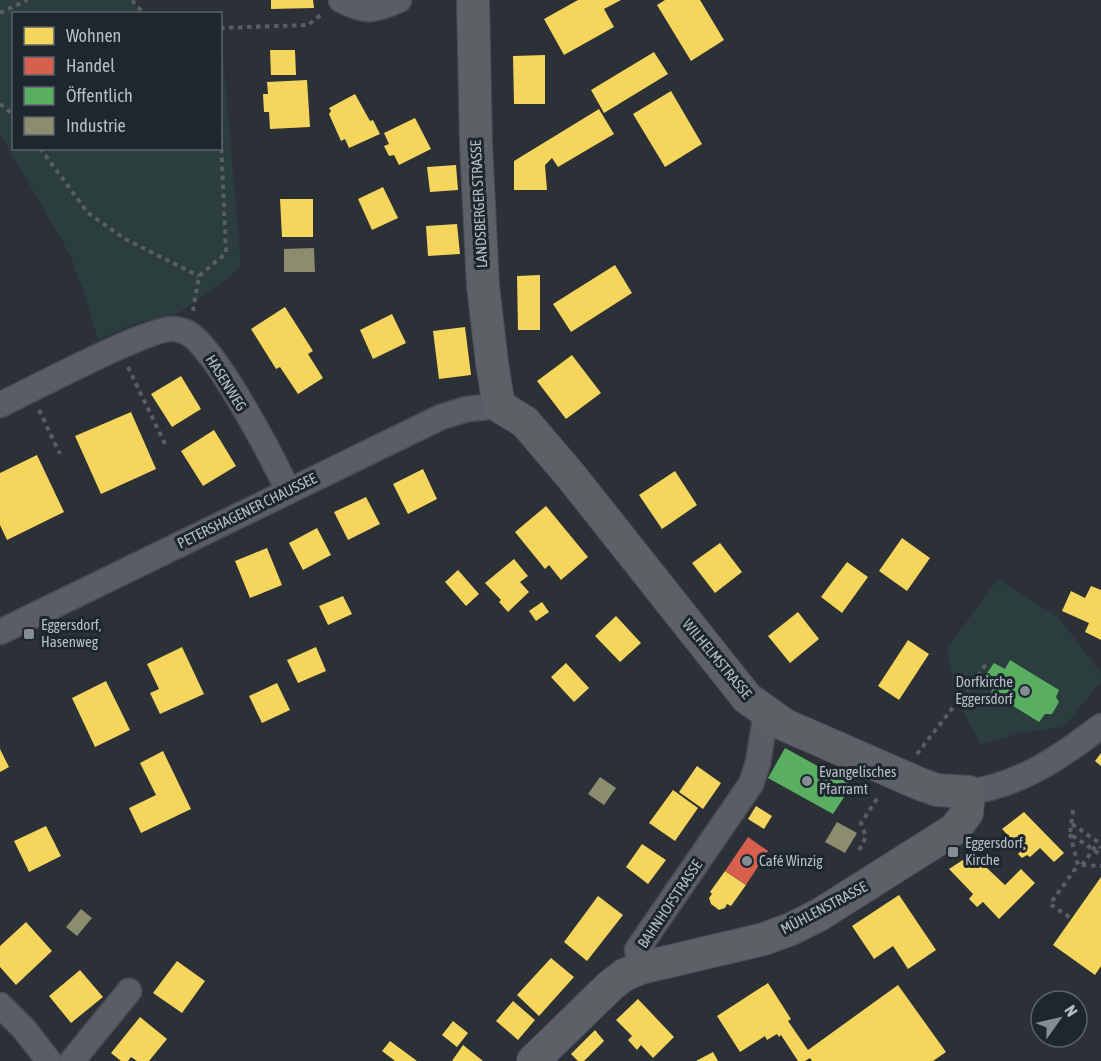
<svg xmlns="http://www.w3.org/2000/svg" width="1101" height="1061" font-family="'Asap Condensed',sans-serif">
	<rect width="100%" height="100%" fill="#2b3136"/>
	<path fill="#2b3d3d" d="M0 0H134L138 13 14 14V148H220L221 31 241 268 179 313 137 323 98 340 85 296 69 253 0 134Z
		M998 579 1058 617 1101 673V681L1072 718 1062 727 1019 733 981 745 955 696 947 648Z"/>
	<path fill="#f6d55c" d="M271 0H313L314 8 271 9Z
		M578 0H621L604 9 614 27 564 55 544 19Z
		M665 0H700L724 40 691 61 657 5Z
		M270 50H295L296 75H271Z
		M654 52 668 74 604 113 591 90Z
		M545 55V104H514L513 56Z
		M307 80 310 127 270 129 269 112H264L263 94H268L267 82Z
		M671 91 702 144 665 167 633 114Z
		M355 94 370 121 373 120 380 134 349 148 345 139 341 141 329 114 331 111 329 108Z
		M599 109 614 134 558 167 552 158 545 165 547 190H514V161Z
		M415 118 431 149 399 165 394 155 389 156 384 146 389 144 384 133Z
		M456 165 458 190 430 192 427 167Z
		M383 187 398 218 372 230 358 199Z
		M280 199H313V237H282Z
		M457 224 460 254 428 256 426 226Z
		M615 265 632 293 571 332 553 304Z
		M540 275V330H518L517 276Z
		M285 307 313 351 308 354 323 378 298 394 280 367 276 369 251 329Z
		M392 314 406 343 373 359 360 330Z
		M465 327 471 375 439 379 433 331Z
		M572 355 601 393 566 419 537 381Z
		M181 376 201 409 172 427 151 394Z
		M131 412 156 469 101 494 75 436Z
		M214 430 236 466 203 486 181 451Z
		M37 455 64 512 7 540 0 525V473Z
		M423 469 437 499 408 514 393 484Z
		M675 471 697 505 662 529 639 495Z
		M366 497 380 524 348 540 334 512Z
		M546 506 588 557 561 580 549 565 545 569 515 532Z
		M317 528 331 555 303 570 289 543Z
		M902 538 930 558 907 591 879 571Z
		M720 543 742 572 715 593 692 563Z
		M267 548 282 585 250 598 235 561Z
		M514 559 528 576 520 582 529 592 508 612 499 602 501 600 485 583Z
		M847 562 868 577 842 613 821 597Z
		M458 570 479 594 466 606 445 582Z
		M1091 586 1101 590V640L1085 632 1089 623 1062 611 1071 591 1085 598Z
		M343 596 352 614 328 625 319 606Z
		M542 602 549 612 536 621 529 611Z
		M798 612 819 639 790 663 768 636Z
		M616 616 641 643 620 662 595 636Z
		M908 640 929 654 899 700 878 686Z
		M182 647 204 694 160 714 150 693 159 689 147 664Z
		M316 647 326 671 298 683 287 660Z
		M566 663 589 688 574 702 551 677Z
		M106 681 130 730 95 747 72 698Z
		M277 683 290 710 262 723 249 696Z
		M0 749 9 767 0 772Z
		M163 751 191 809 141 833 129 808 156 795 140 763Z
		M1101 753V766L1095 761Z
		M697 766 721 783 703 809 679 792Z
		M673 790 698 808 675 841 649 823Z
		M756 806 772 816 764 829 748 819Z
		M1024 812 1064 853 1054 862 1040 848 1030 857 1027 855 1022 858 1018 854 1022 850 1002 829Z
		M46 826 61 856 29 872 14 841Z
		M642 844 666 860 648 884 626 867Z
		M972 854 1005 885 1021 869 1035 883 999 919 983 902 977 907 969 899 973 894 949 869Z
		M725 871 746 885 731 906 727 904 725 908 719 910 711 904 709 898 712 894 710 892Z
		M1101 877V966L1095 975 1053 945Z
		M899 895 936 950 908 969 893 946 874 959 852 926Z
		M598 896 623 915 587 961 564 942Z
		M26 922 52 951 16 985 0 967V946Z
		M551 958 574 977 539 1016 517 995Z
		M177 961 205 981 182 1013 153 993Z
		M80 970 103 997 71 1023 49 996Z
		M768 983 791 1019 788 1021 808 1050 898 985 946 1052 933 1061H812L810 1058 805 1061H798L781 1035 779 1037 777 1034 767 1040 765 1036 740 1052 717 1016Z
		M638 999 674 1037 653 1058 641 1045 637 1050 628 1040 632 1036 616 1020Z
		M513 1001 535 1020 518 1040 496 1021Z
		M140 1017 167 1039 149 1061H137L131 1057 128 1061H121L111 1053Z
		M453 1021 468 1033 457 1047 442 1035Z
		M595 1030 604 1041 584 1061H578L571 1054Z
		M390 1041 417 1061H395L382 1051Z
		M463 1045 483 1061H452Z
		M713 1052 718 1061H696Z"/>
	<path fill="#d6604d" d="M748 837 768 851 746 885 725 871Z"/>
	<path fill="#5aae61" d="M1010 660 1059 690 1056 697 1059 702 1052 714H1045L1039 722 991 692 996 682 985 676 994 663 1005 669Z
		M785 748 852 785 833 814 768 778Z"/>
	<path fill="#8c8c6e" d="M314 248 315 272H284V249Z
		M600 777 616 788 604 805 588 794Z
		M837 822 857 833 845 853 825 842Z
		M81 909 92 918 77 936 66 927Z"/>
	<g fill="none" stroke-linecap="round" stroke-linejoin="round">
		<defs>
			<path id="minor" d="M341 0C365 13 374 11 399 0
				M0 405C29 391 153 325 175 329 179 330 185 331 188 333 216 349 273 458 288 491
				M0 632 441 417 467 409 499 406
				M969 792C1020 785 1061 757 1101 726
				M641 968 637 950 751 784 758 763 766 713
				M0 1005 24 1029 49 1061
				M72 1061 129 991"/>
			<path id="major" d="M473 0 476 144 483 286 492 363 499 406 525 422 571 476 747 698 785 725 920 784 937 790 969 792 967 813 955 829 819 915 791 929 764 939 641 968 624 975 610 986 533 1061"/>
		</defs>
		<use href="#minor" stroke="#484d51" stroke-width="27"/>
		<use href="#major" stroke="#484d53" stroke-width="34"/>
		<path stroke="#585e62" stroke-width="4" stroke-dasharray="4.5 4.5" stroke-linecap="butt" d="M133 0 134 3 145 14
			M0 13 27 0
			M220 28 308 25 323 13
			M0 104 14 115
			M40 148 88 213 125 239 199 276
			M193 311 199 276 226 253 220 117
			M128 367 165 444
			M39 410 60 454
			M917 754 985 666 990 669
			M1073 810 1070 834 1101 855
			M1072 824 1098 842 1101 848
			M1070 834 1078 865 1050 904 1072 919
			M859 850 866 837 861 823 879 796
			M1082 865 1098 843
			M1082 865 1101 866"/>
		<use href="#minor" stroke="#5a5e64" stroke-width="24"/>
		<use href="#major" stroke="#5c6166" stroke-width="32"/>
	</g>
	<g fill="#858c94" stroke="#1e2730" stroke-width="2">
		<rect x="23" y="628" width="12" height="12" rx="3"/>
		<circle cx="1025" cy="691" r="6"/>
		<circle cx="807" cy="781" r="6"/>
		<rect x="947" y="846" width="12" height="12" rx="3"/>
		<circle cx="747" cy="861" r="6"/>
	</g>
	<g text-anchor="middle" stroke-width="6" stroke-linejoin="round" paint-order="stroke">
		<g font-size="15" fill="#b5bdc6" stroke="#1e2730">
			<text transform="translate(479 204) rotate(-93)" y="5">LANDSBERGER STRASSE</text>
			<text transform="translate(226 383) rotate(58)" y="5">HASENWEG</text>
			<text transform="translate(247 511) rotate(-26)" y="5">PETERSHAGENER CHAUSSEE</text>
			<text transform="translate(717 659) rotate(50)" y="5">WILHELMSTRASSE</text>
			<text transform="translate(670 904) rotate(-56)" y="5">BAHNHOFSTRASSE</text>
			<text transform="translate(824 908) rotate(-28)" y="5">MÜHLENSTRASSE</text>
		</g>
		<g font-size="15" fill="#b5bdc6" stroke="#1e2730" text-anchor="start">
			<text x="41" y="630">Eggersdorf,<tspan x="41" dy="17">Hasenweg</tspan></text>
			<text x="1013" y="687" text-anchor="end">Dorfkirche<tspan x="1013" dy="17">Eggersdorf</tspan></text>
			<text x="819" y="777">Evangelisches<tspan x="819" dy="17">Pfarramt</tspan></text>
			<text x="965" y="848">Eggersdorf,<tspan x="965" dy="17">Kirche</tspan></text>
			<text x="759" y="866">Café Winzig</text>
		</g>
	</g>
	<rect x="12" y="12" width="210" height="138" fill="#1e2730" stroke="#5a636c" stroke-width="1.5"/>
	<rect x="24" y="27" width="30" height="18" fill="#f6d55c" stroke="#5a636c" stroke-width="1.5"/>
	<text x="66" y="42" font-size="18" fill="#b5bdc6">Wohnen</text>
	<rect x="24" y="57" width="30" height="18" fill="#d6604d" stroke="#5a636c" stroke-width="1.5"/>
	<text x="66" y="72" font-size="18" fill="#b5bdc6">Handel</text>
	<rect x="24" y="87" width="30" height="18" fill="#5aae61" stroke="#5a636c" stroke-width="1.5"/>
	<text x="66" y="102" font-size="18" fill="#b5bdc6">Öffentlich</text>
	<rect x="24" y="117" width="30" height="18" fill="#8c8c6e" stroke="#5a636c" stroke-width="1.5"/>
	<text x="66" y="132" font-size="18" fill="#b5bdc6">Industrie</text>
	<g transform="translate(1059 1019) rotate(56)"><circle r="28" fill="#1e2730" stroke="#5a636c" stroke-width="1.5"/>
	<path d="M0-4.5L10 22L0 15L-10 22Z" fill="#858c94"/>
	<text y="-9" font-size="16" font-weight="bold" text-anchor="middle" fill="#b5bdc6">N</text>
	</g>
</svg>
